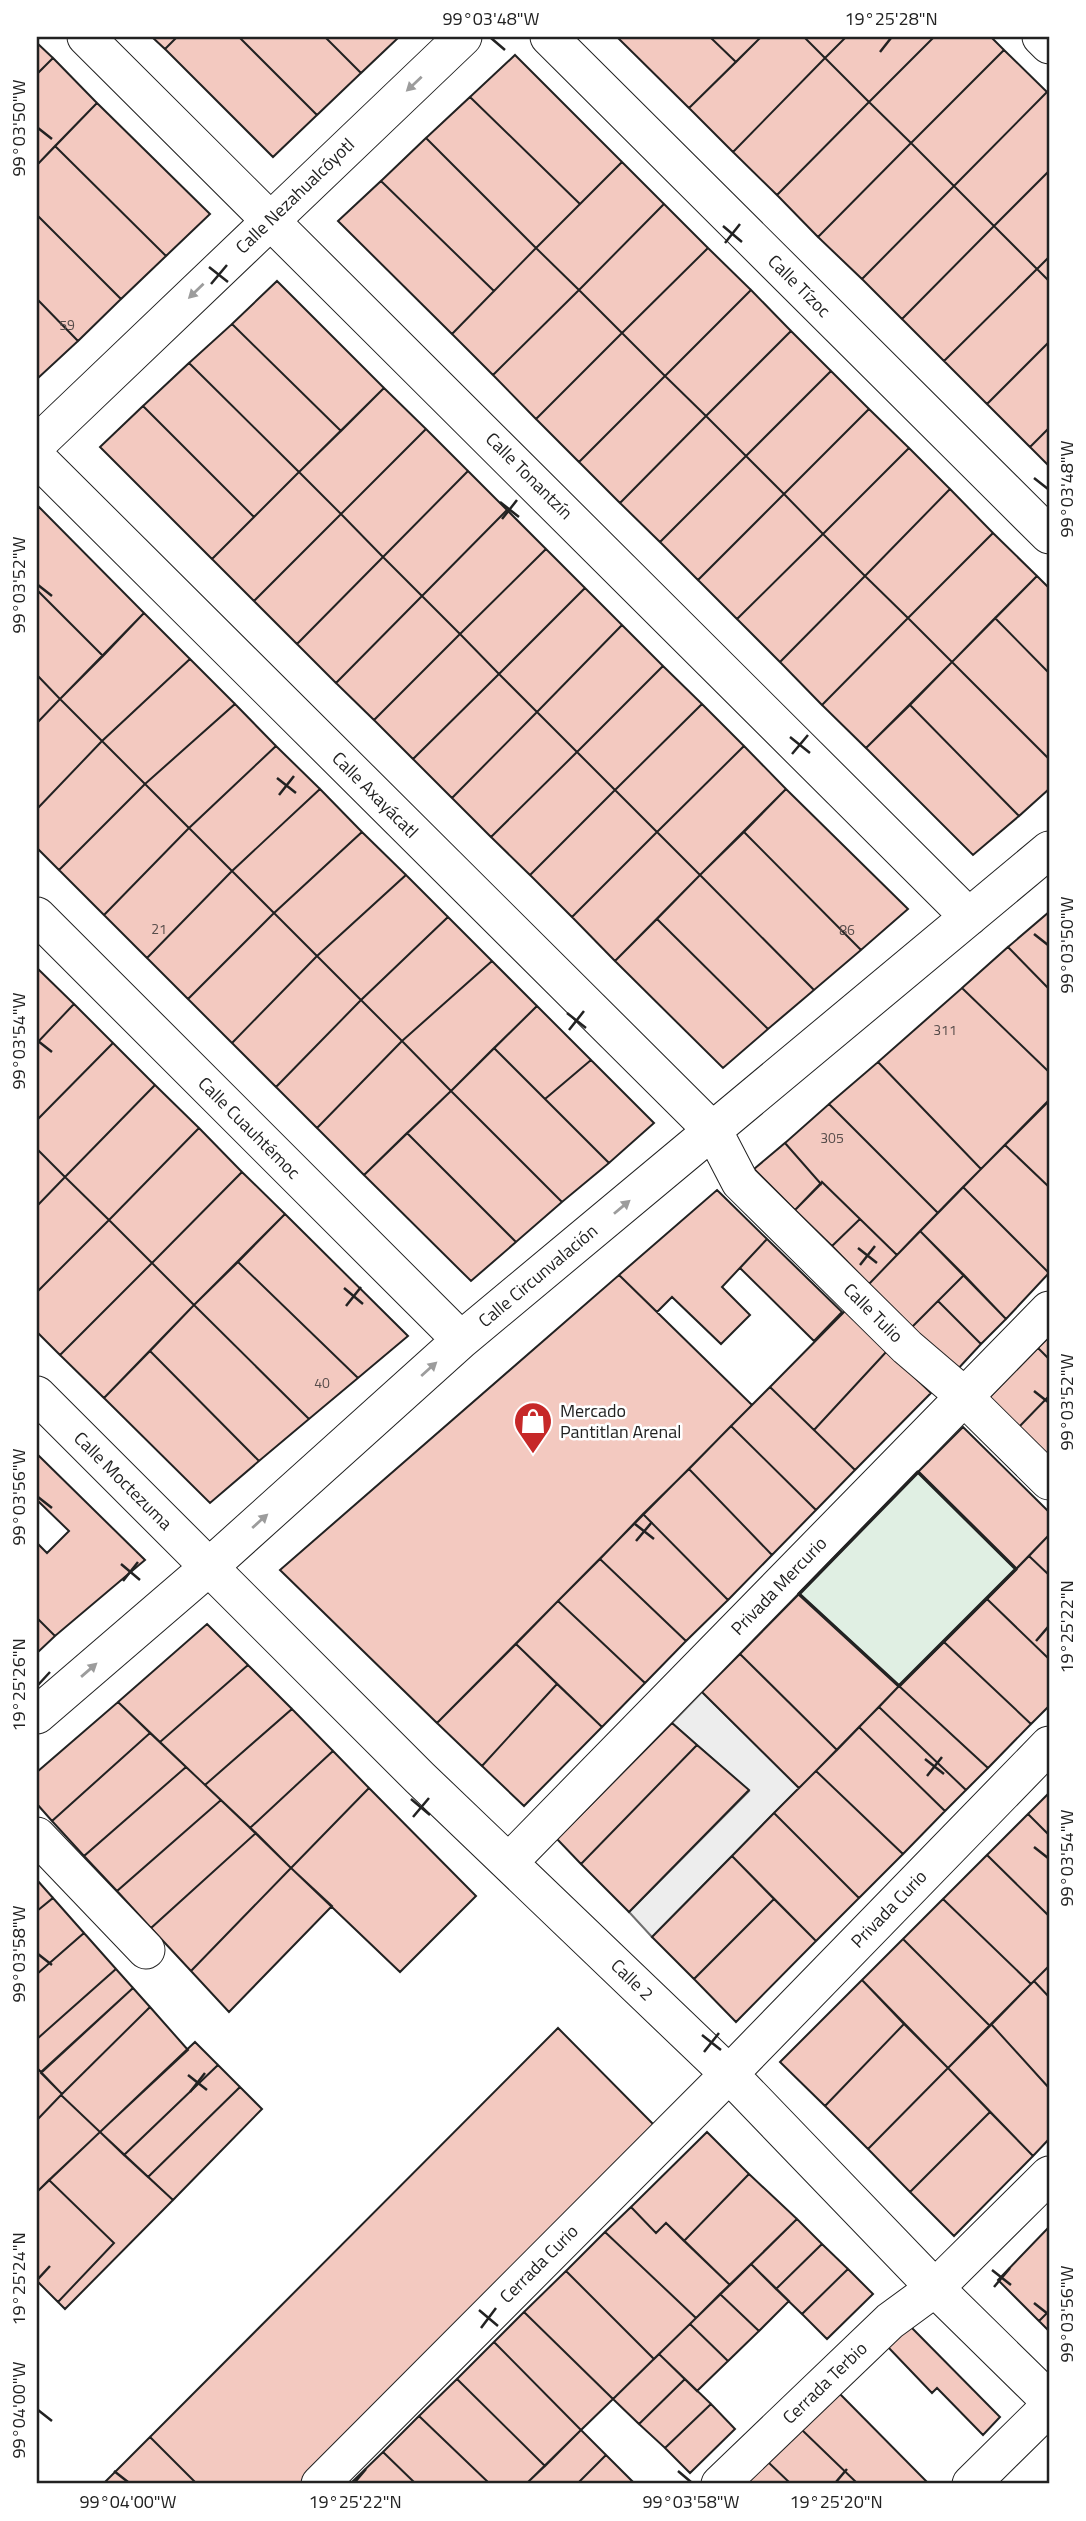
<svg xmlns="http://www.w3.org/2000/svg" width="1086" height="2521" font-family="'Titillium Web',sans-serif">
	<rect width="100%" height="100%" fill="#fff"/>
	<path fill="#e0efe3" stroke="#6f6f6f" stroke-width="2" d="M918 1472 1016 1569 899 1686 799 1594Z"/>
	<path fill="#ededed" stroke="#6f6f6f" stroke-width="2" d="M702 1692 799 1788 652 1937 629 1912 749 1791 672 1723Z"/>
	<path fill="#f3c9c0" stroke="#222" stroke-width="2" d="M152 37H177L165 49Z
		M177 37H239L317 115 273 157 165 49Z
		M239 37H325L361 73 317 115Z
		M325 37H399L361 73Z
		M617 37H710L736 62 689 108Z
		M710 37H761L736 62Z
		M761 37H804L825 58 733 152 689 108Z
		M804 37H846L825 58Z
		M846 37H934L869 102 825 58Z
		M934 37H991L1004 50 911 143 869 102Z
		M37 43 53 58 37 74Z
		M1004 50 1047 92 954 186 911 143Z
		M515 55 622 162 580 204 470 97Z
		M53 58 97 103 37 165V74Z
		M825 58 869 102 777 195 733 152Z
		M1047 92 1049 94V171L994 226 954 186Z
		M470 97 580 204 536 248 426 138Z
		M869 102 911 143 818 237 777 195Z
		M97 103 210 214 166 256 55 146Z
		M426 138 536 248 494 291 381 181Z
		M911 143 954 186 862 279 818 237Z
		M55 146 166 256 121 299 37 215V165Z
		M622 162 664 204 579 290 536 248Z
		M1049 171V257L1037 269 994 226Z
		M381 181 494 291 452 334 338 221Z
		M954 186 994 226 902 319 862 279Z
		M664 204 708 248 622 333 579 290Z
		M37 215 121 299 78 341 37 299Z
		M994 226 1037 269 944 361 902 319Z
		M536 248 579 290 493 375 452 334Z
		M708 248 751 290 665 376 622 333Z
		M1049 257V281L1037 269Z
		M1037 269 1049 281V342L987 404 944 361Z
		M277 281 384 388 341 431 232 324Z
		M579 290 622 333 536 419 493 375Z
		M751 290 791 331 706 416 665 376Z
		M37 299 78 341 37 379Z
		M232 324 341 431 299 472 189 363Z
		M791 331 831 371 746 456 706 416Z
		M622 333 665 376 579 462 536 419Z
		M1049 342V428L1030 447 987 404Z
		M189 363 299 472 254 517 143 406Z
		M831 371 869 409 784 494 746 456Z
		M665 376 706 416 620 503 579 462Z
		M384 388 426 429 341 514 299 472Z
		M143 406 254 517 212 559 100 447Z
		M869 409 909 448 823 534 784 494Z
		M706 416 746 456 660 542 620 503Z
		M1049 428V466L1030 447Z
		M426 429 468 471 383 557 341 514Z
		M909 448 950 489 865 576 823 534Z
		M746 456 784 494 698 580 660 542Z
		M468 471 507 510 422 596 383 557Z
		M299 472 341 514 254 601 212 559Z
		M950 489 993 533 908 618 865 576Z
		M784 494 823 534 737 619 698 580Z
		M38 506 144 613 103 656 37 590Z
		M507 510 546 549 460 634 422 596Z
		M341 514 383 557 297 644 254 601Z
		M993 533 1037 576 952 662 908 618Z
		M823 534 865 576 780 662 737 619Z
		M546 549 585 588 499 674 460 634Z
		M383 557 422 596 336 683 297 644Z
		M865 576 908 618 822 705 780 662Z
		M1037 576 1049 588V673L995 618Z
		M585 588 622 625 537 712 499 674Z
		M37 590 103 656 60 699 37 675Z
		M422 596 460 634 374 720 336 683Z
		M144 613 190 659 102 741 60 699Z
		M908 618 952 662 866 748 822 705Z
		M995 618 1049 673V759L952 662Z
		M622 625 663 666 577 752 537 712Z
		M460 634 499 674 413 759 374 720Z
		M190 659 235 704 145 784 102 741Z
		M952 662 1049 759V789L1019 816 910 705Z
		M663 666 702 704 615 790 577 752Z
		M499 674 537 712 452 798 413 759Z
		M37 675 60 699 37 723Z
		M60 699 102 741 37 809V723Z
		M235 704 276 746 189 828 145 784Z
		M702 704 744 746 657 832 615 790Z
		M910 705 1019 816 973 855 866 748Z
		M537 712 577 752 491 837 452 798Z
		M102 741 145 784 59 870 37 848V809Z
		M276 746 320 789 232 871 189 828Z
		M744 746 786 789 700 875 657 832Z
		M577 752 615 790 530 875 491 837Z
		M145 784 189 828 104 915 59 870Z
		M320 789 362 832 274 913 232 871Z
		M786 789 908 909 861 950 744 832Z
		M615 790 657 832 572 917 530 875Z
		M189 828 232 871 147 958 104 915Z
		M362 832 406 875 317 956 274 913Z
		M657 832 700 875 615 961 572 917Z
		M744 832 861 950 814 990 700 875Z
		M232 871 274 913 188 999 147 958Z
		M406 875 448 917 361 1000 317 956Z
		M700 875 814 990 768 1029 657 919Z
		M1049 912V989L1008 947Z
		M274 913 317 956 232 1043 188 999Z
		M448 917 492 961 402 1041 361 1000Z
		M657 919 768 1029 723 1068 615 961Z
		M1008 947 1049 989V1072L962 988Z
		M317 956 361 1000 276 1087 232 1043Z
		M492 961 537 1006 451 1091 402 1041Z
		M37 968 74 1004 37 1043Z
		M962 988 1049 1072V1100L981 1169 878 1062Z
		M361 1000 402 1041 317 1128 276 1087Z
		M74 1004 113 1043 37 1120V1043Z
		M537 1006 591 1060 545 1099 494 1048Z
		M402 1041 451 1091 364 1175 317 1128Z
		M113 1043 155 1085 65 1177 37 1149V1120Z
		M494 1048 609 1163 562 1202 451 1091Z
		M591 1060 654 1123 609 1163 545 1099Z
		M878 1062 981 1169 938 1213 829 1104Z
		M155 1085 199 1128 109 1220 65 1177Z
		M451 1091 562 1202 516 1242 407 1133Z
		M1048 1102 1049 1103V1187L1005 1145Z
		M829 1104 938 1213 897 1255 822 1182 821 1184 785 1143Z
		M199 1128 242 1172 152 1263 109 1220Z
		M407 1133 516 1242 471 1281 364 1175Z
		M785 1143 821 1184 795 1210 754 1169Z
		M1005 1145 1049 1187V1273L963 1187Z
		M37 1149 65 1177 37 1206Z
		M242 1172 285 1214 194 1305 152 1263Z
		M65 1177 109 1220 37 1292V1206Z
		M822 1182 860 1219 832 1246 795 1210Z
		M963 1187 1049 1273 1006 1319 920 1231Z
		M717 1190 767 1239 722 1287 750 1315 721 1344 672 1297 657 1312 619 1275Z
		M285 1214 408 1336 358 1378 238 1262Z
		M860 1219 897 1255 869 1284 832 1246Z
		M109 1220 152 1263 60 1355 37 1332V1292Z
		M920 1231 964 1275 912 1327 869 1284Z
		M767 1239 842 1312 814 1341 740 1268Z
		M238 1262 358 1378 309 1419 194 1305Z
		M152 1263 194 1305 104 1398 60 1355Z
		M619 1275 752 1405 437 1723 280 1570Z
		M964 1275 1006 1319 981 1344 938 1301Z
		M938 1301 981 1344 956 1371 912 1327Z
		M194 1305 309 1419 259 1461 150 1351Z
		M845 1311 887 1351 814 1430 770 1387Z
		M1049 1337V1359L1038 1348Z
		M1038 1348 1049 1359V1396L1018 1428 989 1398Z
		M150 1351 259 1461 210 1503 104 1398Z
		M887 1351 931 1393 855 1470 814 1430Z
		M770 1387 855 1470 816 1510 731 1426Z
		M1049 1396V1456L1018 1428Z
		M731 1426 816 1510 772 1555 689 1469Z
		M963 1427 1049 1512V1535L1016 1569 918 1472Z
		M37 1454 145 1560 55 1636 37 1618V1543L47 1553 69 1531 37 1500Z
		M689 1469 772 1555 728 1600 643 1514Z
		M643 1514 728 1600 686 1641 600 1559Z
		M1049 1535V1575L1029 1556Z
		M1029 1556 1049 1575V1659L987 1599Z
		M600 1559 686 1641 645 1683 558 1601Z
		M799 1594 899 1686 837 1750 740 1654Z
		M987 1599 1049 1659V1706L1031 1724 944 1642Z
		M558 1601 645 1683 602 1727 516 1644Z
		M37 1618 55 1636 37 1653Z
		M207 1624 248 1665 160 1742 118 1702Z
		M944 1642 1031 1724 988 1768 899 1686Z
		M516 1644 557 1684 482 1766 437 1723Z
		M740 1654 837 1750 799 1788 702 1692Z
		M248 1665 292 1709 205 1785 160 1742Z
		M557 1684 602 1727 524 1806 482 1766Z
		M899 1686 988 1768 966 1790 879 1707Z
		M118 1702 150 1733 52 1821 37 1804V1772Z
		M879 1707 966 1790 945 1811 859 1727Z
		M292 1709 333 1751 250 1828 205 1785Z
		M672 1723 697 1745 581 1864 557 1839Z
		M859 1727 945 1811 903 1854 816 1771Z
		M150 1733 186 1767 84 1856 52 1821Z
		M697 1745 749 1790 629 1912 581 1864Z
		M333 1751 369 1788 291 1868 250 1828Z
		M186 1767 221 1800 117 1891 84 1856Z
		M816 1771 903 1854 859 1898 774 1813Z
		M369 1788 476 1896 400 1972 291 1868Z
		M1049 1793V1835L1028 1814Z
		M221 1800 256 1833 151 1928 117 1891Z
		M774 1813 859 1898 816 1941 732 1856Z
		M1028 1814 1049 1835V1916L987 1855Z
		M256 1833 291 1868 191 1971 151 1928Z
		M987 1855 1049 1916V1966L1031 1984 943 1899Z
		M732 1856 774 1899 694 1979 652 1937Z
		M291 1868 332 1906 229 2012 191 1971Z
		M37 1880 53 1898 37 1911Z
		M53 1898 84 1933 37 1974V1911Z
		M774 1899 816 1941 736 2022 694 1979Z
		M943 1899 1031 1984 990 2026 903 1939Z
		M84 1933 116 1969 37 2039V1974Z
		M903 1939 990 2026 948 2068 862 1980Z
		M1049 1966V1997L1034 1981Z
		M116 1969 133 1988 41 2072 37 2068V2039Z
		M862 1980 904 2024 825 2106 780 2062Z
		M1034 1981 1049 1997V2088L991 2024Z
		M133 1988 150 2007 62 2094 41 2073Z
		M150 2007 188 2050 100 2132 61 2095Z
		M904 2024 948 2068 868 2149 825 2106Z
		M991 2024 1049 2088V2139L1033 2156 948 2068Z
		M558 2028 656 2127 300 2484H197L150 2437Z
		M195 2042 218 2065 124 2155 100 2132Z
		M218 2065 240 2087 148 2177 124 2155Z
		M37 2068 62 2094 37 2120Z
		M948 2068 990 2112 910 2192 868 2149Z
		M240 2087 262 2109 173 2200 148 2177Z
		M61 2095 100 2132 37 2192V2120Z
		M990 2112 1033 2156 954 2236 910 2192Z
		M100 2132 173 2200 65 2309 58 2302 114 2243 49 2180Z
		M707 2132 749 2174 684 2241 666 2223 656 2233 631 2207Z
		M749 2174 797 2219 730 2285 684 2241Z
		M49 2180 114 2243 58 2302 37 2281V2192Z
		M631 2207 656 2233 666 2223 730 2285 696 2318 605 2232Z
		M797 2219 822 2244 776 2289 751 2264Z
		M1049 2227V2311L1039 2321 998 2280Z
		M605 2232 696 2318 654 2359 566 2271Z
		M822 2244 848 2269 802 2314 776 2289Z
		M751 2264 789 2301 759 2331 720 2294Z
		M848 2269 873 2294 827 2339 802 2314Z
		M566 2271 654 2359 613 2399 524 2312Z
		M720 2294 759 2331 728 2361 690 2324Z
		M1049 2311V2331L1039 2321Z
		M524 2312 613 2399 581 2430 494 2342Z
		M690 2324 728 2361 697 2391 659 2354Z
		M909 2325 1000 2417 983 2435 937 2388 932 2393 887 2346Z
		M494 2342 581 2430 545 2466 457 2379Z
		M659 2354 685 2379 639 2424 613 2399Z
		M457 2379 545 2466 526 2484H490L419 2416Z
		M685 2379 711 2404 665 2448 639 2424Z
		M839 2393 929 2484H858L801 2429Z
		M711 2404 735 2429 690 2473 665 2448Z
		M419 2416 490 2484H416L383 2452Z
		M801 2429 858 2484H791L768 2462Z
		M581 2430 606 2455 577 2484H526Z
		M150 2437 197 2484H103Z
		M383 2452 416 2484H350Z
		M606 2455 632 2481 628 2484H577Z
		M768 2462 791 2484H746Z"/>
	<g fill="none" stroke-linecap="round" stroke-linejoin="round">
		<defs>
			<path id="street" d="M86 37 969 917
				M549 37 1049 535
				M1041 37 1049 45
				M37 444 463 37
				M37 458 714 1132 740 1182 907 1347 955 1388 1049 1481
				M37 916 461 1340
				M37 1395 420 1778 729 2074 935 2288 1049 2400
				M37 1715 209 1567 461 1340 1049 850
				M37 1836 146 1950
				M509 1862 1049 1310
				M320 2484 729 2074 1049 1745
				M720 2484 890 2321 935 2288 1049 2175
				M971 2484 1049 2407"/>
		</defs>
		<use href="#street" stroke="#222" stroke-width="39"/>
		<use href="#street" stroke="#fff" stroke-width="37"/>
		<path stroke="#222" stroke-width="3.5" d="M918 1472 1016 1569 899 1686 799 1594Z"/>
	</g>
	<defs><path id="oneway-solid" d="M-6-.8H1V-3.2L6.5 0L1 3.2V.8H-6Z" transform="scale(1.75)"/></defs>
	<g fill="#9c9c9c">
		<use href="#oneway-solid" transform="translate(414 84) rotate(137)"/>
		<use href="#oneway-solid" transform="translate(196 291) rotate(136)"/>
		<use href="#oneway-solid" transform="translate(622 1207) rotate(-40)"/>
		<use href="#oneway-solid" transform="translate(429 1369) rotate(-42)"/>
		<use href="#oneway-solid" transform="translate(260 1521) rotate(-42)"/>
		<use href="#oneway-solid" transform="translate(89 1670) rotate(-41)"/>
	</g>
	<path fill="none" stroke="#222" stroke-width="2.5" d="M491 38 505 50M880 52 891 38M38 128 52 139M723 226 742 242M725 243 740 224M209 267 228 282M211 284 227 265M1034 478 1048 489M500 502 519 517M502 519 517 500M38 585 52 596M790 737 810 753M792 754 808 735M277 778 296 793M279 795 294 776M1034 934 1048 945M567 1013 586 1028M569 1030 584 1011M38 1041 52 1052M858 1248 877 1263M860 1265 875 1246M344 1288 363 1304M346 1306 361 1287M1034 1391 1048 1402M38 1497 52 1508M635 1524 654 1539M636 1541 652 1522M121 1564 140 1580M123 1581 138 1562M1036 1641 1048 1627M38 1685 50 1672M925 1759 944 1774M927 1776 942 1757M411 1799 430 1815M413 1817 429 1798M1034 1847 1048 1858M38 1954 52 1965M702 2035 721 2050M704 2052 719 2033M188 2075 207 2090M190 2092 205 2073M992 2270 1011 2285M38 2279 50 2266M994 2287 1010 2268M1034 2303 1048 2314M479 2310 498 2326M481 2328 496 2308M38 2410 52 2421M114 2471 128 2482M678 2471 691 2482M355 2482 366 2469M836 2482 847 2469"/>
	<defs>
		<symbol id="shop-pin" viewBox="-11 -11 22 30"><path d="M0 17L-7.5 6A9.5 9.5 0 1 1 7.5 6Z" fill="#c62828" stroke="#fff"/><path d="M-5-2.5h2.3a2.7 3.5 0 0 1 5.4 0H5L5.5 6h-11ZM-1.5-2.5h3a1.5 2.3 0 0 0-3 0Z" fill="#fff"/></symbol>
	</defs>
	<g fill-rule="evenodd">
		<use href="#shop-pin" x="511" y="1399" width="44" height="60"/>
	</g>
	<g text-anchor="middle" stroke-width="5" stroke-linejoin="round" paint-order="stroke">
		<g font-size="14" fill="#564c4a">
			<text x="67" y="330">59</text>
			<text x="159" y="934">21</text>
			<text x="847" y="935">86</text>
			<text x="945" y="1035">311</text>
			<text x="832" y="1143">305</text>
			<text x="322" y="1388">40</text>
		</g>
		<g font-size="18" fill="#222" stroke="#fff">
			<text transform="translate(295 196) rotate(-44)" y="6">Calle Nezahualcóyotl</text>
			<text transform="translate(799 286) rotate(45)" y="6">Calle Tízoc</text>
			<text transform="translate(529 476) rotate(45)" y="6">Calle Tonantzín</text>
			<text transform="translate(375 795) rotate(45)" y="6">Calle Axayácatl</text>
			<text transform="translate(249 1128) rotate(45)" y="6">Calle Cuauhtémoc</text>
			<text transform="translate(538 1276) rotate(-40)" y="6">Calle Circunvalación</text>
			<text transform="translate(873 1313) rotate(45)" y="6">Calle Tulio</text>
			<text transform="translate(123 1481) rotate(45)" y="6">Calle Moctezuma</text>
			<text transform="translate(779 1586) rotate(-46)" y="6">Privada Mercurio</text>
			<text transform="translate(889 1909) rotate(-46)" y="6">Privada Curio</text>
			<text transform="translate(632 1980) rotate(44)" y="6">Calle 2</text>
			<text transform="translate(539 2264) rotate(-45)" y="6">Cerrada Curio</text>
			<text transform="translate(825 2383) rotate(-44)" y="6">Cerrada Terbio</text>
		</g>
		<g font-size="18" fill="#222" stroke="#fff" text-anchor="start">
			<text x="560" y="1417">Mercado<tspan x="560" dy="21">Pantitlan Arenal</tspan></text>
		</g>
	</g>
	<rect width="1086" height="2521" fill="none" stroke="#ffffff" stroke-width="77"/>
	<rect x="38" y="38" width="1010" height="2444" fill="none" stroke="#222" stroke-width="2.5"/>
	<g font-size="18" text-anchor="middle" fill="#222">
		<text x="491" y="25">99°03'48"W</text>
		<text x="891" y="25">19°25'28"N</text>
		<text transform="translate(19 128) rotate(-90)" y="6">99°03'50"W</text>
		<text transform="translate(1067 489) rotate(-90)" y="6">99°03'48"W</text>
		<text transform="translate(19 585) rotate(-90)" y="6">99°03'52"W</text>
		<text transform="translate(1067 945) rotate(-90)" y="6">99°03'50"W</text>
		<text transform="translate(19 1041) rotate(-90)" y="6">99°03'54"W</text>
		<text transform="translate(1067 1402) rotate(-90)" y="6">99°03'52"W</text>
		<text transform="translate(19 1497) rotate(-90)" y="6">99°03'56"W</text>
		<text transform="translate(1067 1627) rotate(-90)" y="6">19°25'22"N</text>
		<text transform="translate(19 1685) rotate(-90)" y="6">19°25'26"N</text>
		<text transform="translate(1067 1858) rotate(-90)" y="6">99°03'54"W</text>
		<text transform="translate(19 1954) rotate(-90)" y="6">99°03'58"W</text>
		<text transform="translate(19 2279) rotate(-90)" y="6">19°25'24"N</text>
		<text transform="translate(1067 2314) rotate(-90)" y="6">99°03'56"W</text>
		<text transform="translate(19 2410) rotate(-90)" y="6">99°04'00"W</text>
		<text x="128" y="2508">99°04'00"W</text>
		<text x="355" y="2508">19°25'22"N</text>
		<text x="691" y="2508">99°03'58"W</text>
		<text x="836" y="2508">19°25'20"N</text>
	</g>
</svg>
